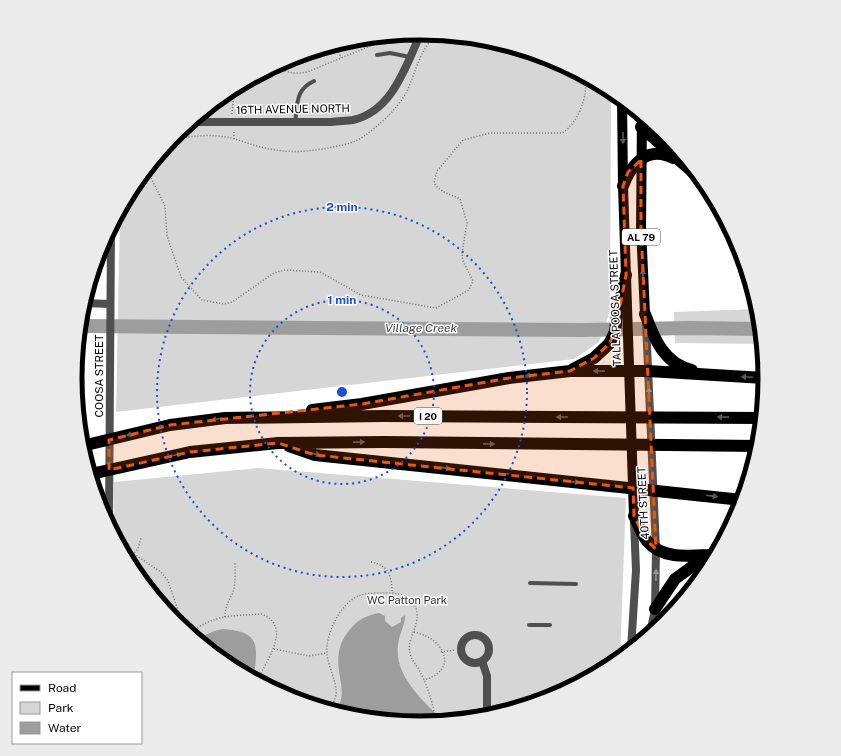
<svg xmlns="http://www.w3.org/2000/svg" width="841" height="756" font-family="'Public Sans',sans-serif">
	<rect width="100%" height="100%" fill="#fff"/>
	<path fill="#d6d6d6" d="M421 33 488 40 553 59 611 90 610 311 599 342 574 359 116 412 120 212 134 186 177 134 229 91 289 59 353 40Z
		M758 309 762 344 675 343 674 312Z
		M258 468 626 498 620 659 612 665 552 697 488 716 420 723 353 716 288 697 229 665 176 622 134 569 114 533V482Z"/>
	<path fill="#9d9d9d" d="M379 613 385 616V621L392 627 401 622V618L405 615C405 626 399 634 398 645 394 677 424 701 443 721 408 724 369 721 335 711 355 688 321 661 352 627 359 619 368 615 379 613Z
		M223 629C262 632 257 646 254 678L229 665 199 640C206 633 214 631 223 629Z"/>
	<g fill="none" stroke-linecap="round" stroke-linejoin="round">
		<path stroke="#9d9d9d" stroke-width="14" d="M81 326 583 330 689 328 761 329"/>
		<path stroke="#717171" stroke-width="1.5" stroke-dasharray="1 2" stroke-linecap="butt" d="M399 35 410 41
			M330 47 335 51 341 47 342 43
			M324 49 331 47
			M338 49 341 58
			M278 65C286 74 296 74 307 72L380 42 386 36
			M232 114 234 94 239 86
			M234 139V130
			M171 141C189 135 213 134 231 138 246 142 260 148 275 150 295 153 314 151 333 147 343 145 355 143 364 136 379 126 397 109 406 93 416 73 419 49 437 35
			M147 170 165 206 167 236 181 277 202 300 224 304 232 302 274 273 285 270 320 272 361 295 436 308 469 290 473 281 463 261 462 253 467 223 460 199C451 194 440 193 434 183L437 171 463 140 490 133H562C578 124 590 93 584 76
			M117 537 134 554 161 572 168 581 181 619 190 632
			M128 559 138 549 141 538
			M371 562C389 565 392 577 392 593 401 594 410 596 415 606 423 623 406 637 410 653 411 660 417 665 420 672 428 686 433 705 436 721
			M225 617C225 606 229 601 233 592 236 583 235 571 235 562
			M414 632C421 634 428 636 434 641 452 657 446 674 424 680
			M190 633C215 614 232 616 262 614 291 626 269 657 260 675L259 681
			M274 649 309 656 327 653
			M441 652 455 650
			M327 708C347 696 328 671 327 654 325 635 340 604 358 596 368 592 381 593 392 593"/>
		<path stroke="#4f4f4f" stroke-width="4" d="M377 55 390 53 410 57
			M295 122C298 103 295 90 314 81
			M530 583 576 584
			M529 625H550"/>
		<path stroke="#4f4f4f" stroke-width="8" d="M191 122H331C338 121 346 121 353 120 393 111 406 65 421 33
			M84 303 110 304
			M109 524 111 229
			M461 649a14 14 0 1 1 28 0a14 14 0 1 1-28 0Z
			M482 661 487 676V716"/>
		<path stroke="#4f4f4f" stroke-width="8" d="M646 323 656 549 655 609 650 634
			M631 649 636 570 634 522"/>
		<path stroke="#000" stroke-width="10" d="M622 99 623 186 634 516
			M642 115 641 228 645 314"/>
		<path stroke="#000" stroke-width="12" d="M641 127 702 180
			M623 186C631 164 648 145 673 158
			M645 314C654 338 664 364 692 370
			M573 369 594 358 609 344 615 332 617 314 626 275
			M312 410 362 404 509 378 570 371H648L765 378
			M82 446 170 425 225 418 384 416 762 418
			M289 446 315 455 742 500
			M91 474 190 452 278 443 384 442 759 446
			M634 516C638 523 641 534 647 541 662 559 687 556 709 555
			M655 609 675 579 708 555"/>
	</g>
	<defs><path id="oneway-solid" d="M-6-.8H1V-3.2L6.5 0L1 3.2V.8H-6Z"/></defs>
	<g fill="#595959">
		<use href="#oneway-solid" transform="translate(623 138) rotate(90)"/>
		<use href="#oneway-solid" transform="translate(643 275) rotate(-93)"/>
		<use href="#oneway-solid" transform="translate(599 371) rotate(-179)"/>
		<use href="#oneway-solid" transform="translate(531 375) rotate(174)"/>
		<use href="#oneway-solid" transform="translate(747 377) rotate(-177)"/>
		<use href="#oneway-solid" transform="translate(404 416) rotate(-180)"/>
		<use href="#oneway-solid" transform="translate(562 417) rotate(-180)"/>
		<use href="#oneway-solid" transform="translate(723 417) rotate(-179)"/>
		<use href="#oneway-solid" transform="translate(217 419) rotate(172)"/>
		<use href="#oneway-solid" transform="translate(132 434) rotate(167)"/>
		<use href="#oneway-solid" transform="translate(359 442) rotate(-1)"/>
		<use href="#oneway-solid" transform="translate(489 444) rotate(1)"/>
		<use href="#oneway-solid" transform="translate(315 454) rotate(12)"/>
		<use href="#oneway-solid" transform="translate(176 455) rotate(-12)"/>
		<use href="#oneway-solid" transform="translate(445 468) rotate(6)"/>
		<use href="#oneway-solid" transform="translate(574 482) rotate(6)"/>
		<use href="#oneway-solid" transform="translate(712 496) rotate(7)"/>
	</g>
	<g fill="#959595">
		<use href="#oneway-solid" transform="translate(649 393) rotate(-93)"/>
		<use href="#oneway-solid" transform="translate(656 575) rotate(-89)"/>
	</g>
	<path fill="#e8590c" fill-opacity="0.2" stroke="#e8590c" stroke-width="3" stroke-dasharray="8 5" stroke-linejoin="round" d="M641 160V228L656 549 646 540 634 516 633 488 315 455 278 443 190 452 109 470V440L170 425 362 404 509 378 570 371 594 358 609 344 615 332 626 275 623 186 628 172Z"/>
	<g fill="none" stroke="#1d4ed8" stroke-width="2" stroke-dasharray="2 4">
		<circle cx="342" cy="392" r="92"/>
		<circle cx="342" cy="392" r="185"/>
	</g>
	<g text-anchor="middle" stroke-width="3" stroke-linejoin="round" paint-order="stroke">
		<g fill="#fff" stroke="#4c4c4c" stroke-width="1">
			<rect x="622" y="229" width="38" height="16" rx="3"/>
			<rect x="414" y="408" width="28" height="16" rx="3"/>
		</g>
		<g font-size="10" font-weight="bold" fill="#000">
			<text x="641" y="241">AL 79</text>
			<text x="428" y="420">I 20</text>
		</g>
		<g font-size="11" fill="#000" stroke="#fff">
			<text transform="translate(293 109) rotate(-1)" y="4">16TH AVENUE NORTH</text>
			<text transform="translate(615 308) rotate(-92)" y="4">TALLAPOOSA STREET</text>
			<text transform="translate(99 376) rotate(-90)" y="4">COOSA STREET</text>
			<text transform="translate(643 503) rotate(-93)" y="4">40TH STREET</text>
		</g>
		<g font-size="11" fill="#2d2d2d" stroke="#fff">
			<text x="407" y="604">WC Patton Park</text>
		</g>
		<g font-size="12" font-style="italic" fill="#3e3e3e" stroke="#fff">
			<text x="421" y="332">Village Creek</text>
		</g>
	</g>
	<path d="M0 0H841V756H0ZM82 378a338 338 0 1 1 676 0a338 338 0 1 1-676 0Z" fill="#ebebeb" fill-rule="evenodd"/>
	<path fill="none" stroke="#000" stroke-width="5" d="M82 378a338 338 0 1 1 676 0a338 338 0 1 1-676 0Z"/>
	<circle cx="342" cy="392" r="6" fill="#1d4ed8" stroke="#fff" stroke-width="2"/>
	<g font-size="12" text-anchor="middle" font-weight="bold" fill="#1d4ed8" stroke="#fff" stroke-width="3" stroke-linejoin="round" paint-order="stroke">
		<text x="342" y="211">2 min</text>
		<text x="342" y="304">1 min</text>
	</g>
	<rect x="12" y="672" width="130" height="72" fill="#ffffff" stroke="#999999"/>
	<rect x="20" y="685" width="20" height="6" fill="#000000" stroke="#999999"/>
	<text x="48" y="692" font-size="12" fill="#000000">Road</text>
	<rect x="20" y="702" width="20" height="12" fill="#d6d6d6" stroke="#999999"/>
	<text x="48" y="712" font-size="12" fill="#000000">Park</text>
	<rect x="20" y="722" width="20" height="12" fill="#9d9d9d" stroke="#999999"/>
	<text x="48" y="732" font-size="12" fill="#000000">Water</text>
</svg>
